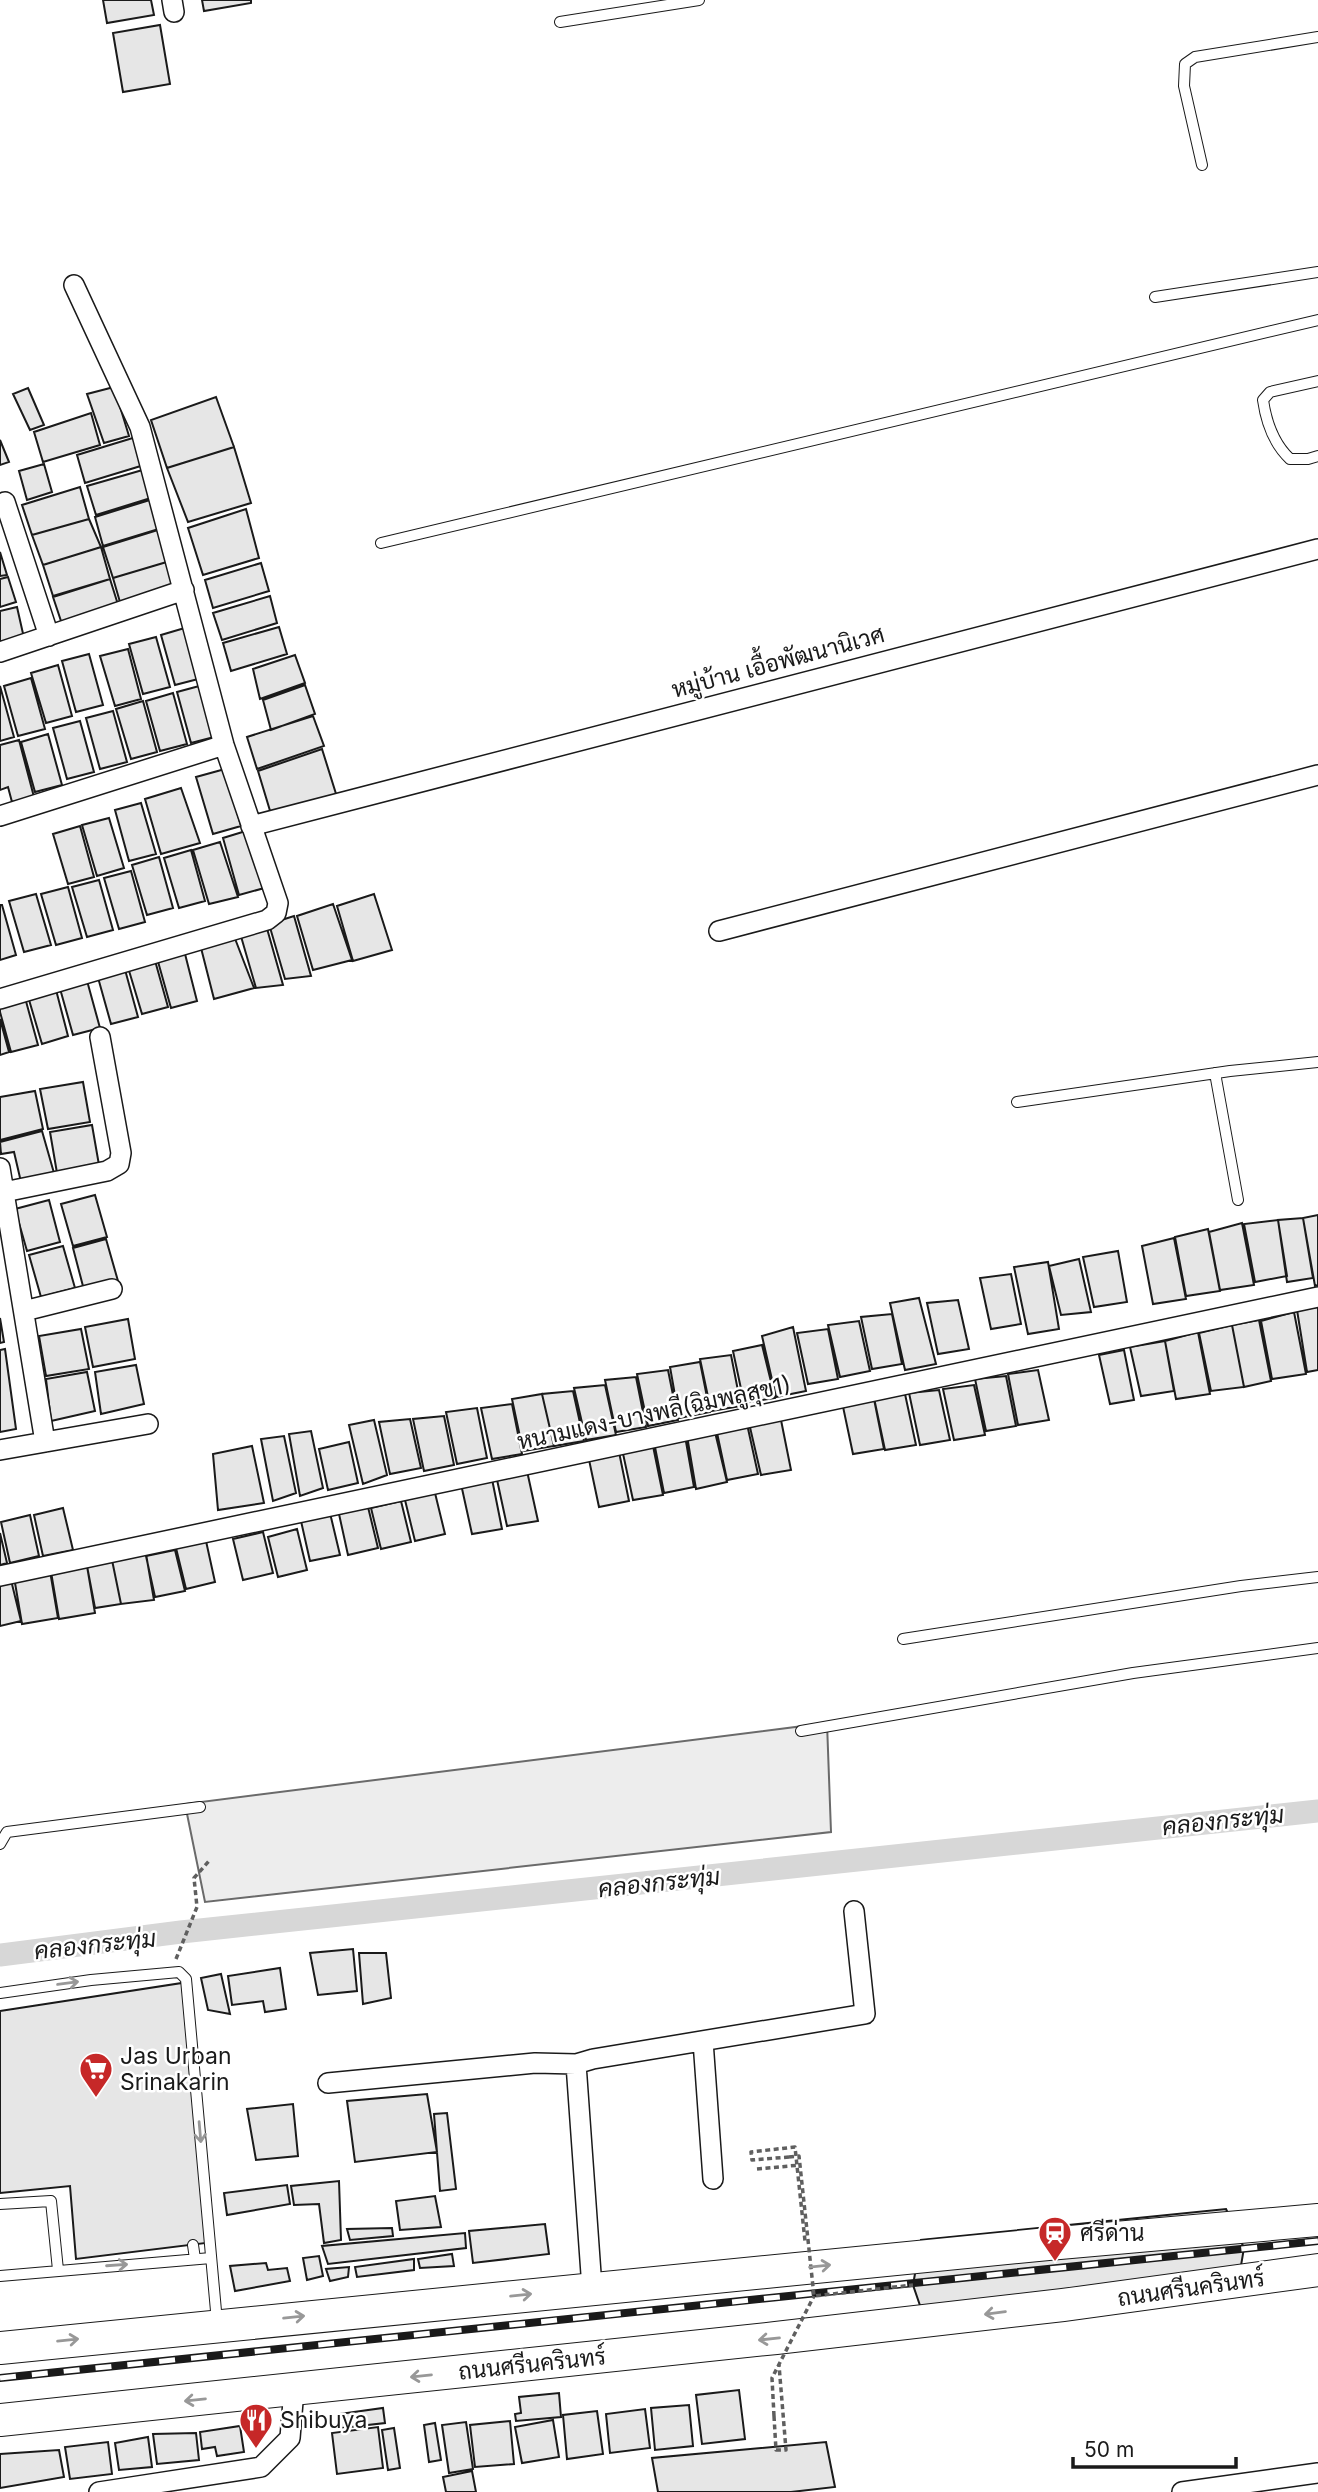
<svg xmlns="http://www.w3.org/2000/svg" width="1318" height="2492" font-family="Inter,Sarabun,sans-serif">
	<rect width="100%" height="100%" fill="#fff"/>
	<path fill="#ededed" stroke="#6a6a6a" stroke-width="2" d="M827 1723 831 1832 205 1902 185 1804Z"/>
	<g fill="none" stroke-linecap="round" stroke-linejoin="round">
		<path stroke="#d7d7d7" stroke-width="23" d="M0 1955 181 1932 1318 1811"/>
	</g>
	<path fill="#e6e6e6" stroke="#1a1a1a" stroke-width="2" d="M103 0H151L154 15 107 23Z
		M202 0H251V3L204 11Z
		M160 25 170 84 123 92 113 33Z
		M114 387 129 436 104 443 87 394Z
		M28 388 44 425 30 430 13 394Z
		M216 397 234 447 167 468 151 420Z
		M91 413 100 445 43 462 34 432Z
		M136 437 144 465 85 483 77 455Z
		M0 440 9 462 0 465Z
		M234 447 251 503 188 522 167 468Z
		M44 464 52 492 27 500 19 471Z
		M146 469 154 497 96 515 87 486Z
		M80 487 89 519 32 535 22 505Z
		M153 499 162 528 103 546 95 517Z
		M246 509 259 558 203 575 188 528Z
		M89 519 101 547 43 565 32 535Z
		M161 529 170 561 113 578 103 547Z
		M101 547 110 579 53 596 43 565Z
		M0 552 7 575 0 576Z
		M170 561 179 591 122 609 113 578Z
		M261 563 269 591 213 608 205 580Z
		M8 577 16 602 0 607V579Z
		M110 579 120 611 63 627 53 597Z
		M270 596 277 623 222 640 213 613Z
		M17 607 24 638 0 643V611Z
		M188 627 202 678 175 685 161 635Z
		M279 627 287 654 231 671 223 643Z
		M156 637 170 687 143 694 129 644Z
		M128 649 141 699 115 706 100 656Z
		M89 654 103 705 76 712 62 661Z
		M295 655 305 683 260 699 253 669Z
		M58 665 72 716 46 723 31 673Z
		M31 678 45 729 18 736 4 686Z
		M203 685 218 736 191 743 177 692Z
		M305 685 315 714 271 730 263 700Z
		M0 686 14 737 0 741Z
		M173 693 187 744 160 751 146 701Z
		M143 701 157 752 131 759 116 709Z
		M113 711 127 762 100 769 86 718Z
		M313 716 324 746 257 769 247 737Z
		M80 721 94 772 67 779 53 728Z
		M48 734 62 785 35 792 21 742Z
		M19 740 34 797 12 802 8 787 0 790V745Z
		M322 749 337 797 271 814 258 771Z
		M225 769 241 826 213 834 196 777Z
		M181 788 200 843 161 854 145 799Z
		M141 803 156 854 129 861 115 810Z
		M109 818 124 868 97 876 82 825Z
		M80 826 94 877 68 884 53 834Z
		M249 830 268 887 239 895 223 838Z
		M220 842 238 897 209 904 193 850Z
		M191 850 205 901 179 908 164 858Z
		M159 857 173 908 147 915 132 865Z
		M131 871 145 922 119 929 104 878Z
		M99 880 113 930 87 937 72 887Z
		M68 887 82 938 56 945 41 894Z
		M36 894 51 945 24 952 9 901Z
		M374 894 392 950 353 961 337 906Z
		M333 904 352 960 313 970 297 916Z
		M0 905H2L16 955 0 960Z
		M294 916 311 976 285 979 269 924Z
		M266 925 283 985 256 988 240 933Z
		M234 936 254 988 214 999 200 944Z
		M184 950 197 1001 171 1008 157 958Z
		M154 957 168 1007 142 1014 127 964Z
		M124 966 138 1017 111 1024 97 974Z
		M86 977 100 1028 73 1035 59 985Z
		M55 986 68 1036 42 1044 27 993Z
		M24 994 38 1045 11 1052 0 1012V1000Z
		M0 1019 9 1052 0 1055Z
		M83 1082 90 1122 48 1129 40 1089Z
		M35 1091 43 1129 0 1140V1097Z
		M92 1125 99 1165 57 1173 50 1132Z
		M42 1131 54 1173 21 1182 14 1152 1 1154 0 1142Z
		M95 1195 107 1237 73 1246 61 1204Z
		M49 1200 60 1242 27 1251 15 1209Z
		M1318 1215V1285L1315 1286 1303 1218Z
		M1303 1218 1313 1278 1287 1282 1278 1220Z
		M1278 1220 1287 1276 1255 1282 1244 1224Z
		M1242 1223 1254 1285 1220 1290 1209 1232Z
		M1208 1229 1220 1291 1186 1296 1175 1237Z
		M1174 1238 1186 1299 1153 1304 1142 1246Z
		M106 1239 118 1281 84 1290 73 1248Z
		M63 1246 75 1288 41 1297 29 1255Z
		M1118 1251 1127 1302 1094 1307 1083 1257Z
		M1079 1259 1091 1312 1061 1315 1049 1266Z
		M1048 1262 1059 1329 1028 1334 1014 1267Z
		M1011 1274 1021 1324 991 1329 980 1278Z
		M919 1298 936 1364 905 1370 890 1303Z
		M958 1300 969 1349 938 1354 927 1303Z
		M1318 1307V1370L1307 1372 1297 1310Z
		M1294 1312 1306 1374 1272 1379 1261 1321Z
		M892 1314 902 1364 872 1369 861 1317Z
		M0 1318 4 1342 0 1343Z
		M128 1319 135 1359 93 1367 85 1327Z
		M1259 1320 1271 1381 1244 1387 1232 1325Z
		M859 1321 870 1371 840 1377 828 1325Z
		M1232 1325 1244 1387 1211 1391 1199 1333Z
		M793 1327 806 1391 776 1397 762 1336Z
		M81 1329 89 1369 46 1376 39 1336Z
		M828 1329 838 1379 808 1384 797 1333Z
		M1198 1332 1210 1394 1176 1399 1165 1341Z
		M1165 1341 1174 1391 1141 1396 1130 1347Z
		M762 1345 775 1398 744 1403 733 1351Z
		M5 1349 16 1429 0 1432V1350Z
		M1124 1350 1134 1400 1110 1404 1099 1355Z
		M731 1355 741 1406 711 1411 700 1359Z
		M700 1362 710 1412 679 1418 670 1367Z
		M136 1365 144 1404 101 1414 95 1372Z
		M668 1370 678 1420 648 1426 637 1374Z
		M1038 1370 1049 1420 1018 1425 1008 1374Z
		M87 1372 95 1411 51 1421 46 1379Z
		M1006 1376 1016 1426 986 1431 975 1379Z
		M636 1377 646 1427 616 1432 605 1380Z
		M605 1385 616 1435 586 1440 574 1388Z
		M974 1385 985 1435 954 1440 943 1389Z
		M939 1390 950 1440 920 1445 909 1393Z
		M573 1391 584 1441 554 1446 542 1394Z
		M542 1394 554 1446 523 1451 512 1399Z
		M905 1394 916 1445 885 1450 874 1398Z
		M874 1399 884 1449 853 1454 842 1402Z
		M512 1404 522 1454 492 1459 481 1408Z
		M477 1408 487 1458 457 1464 446 1412Z
		M444 1416 454 1465 424 1471 413 1419Z
		M410 1419 421 1468 390 1474 379 1422Z
		M374 1420 387 1475 363 1484 349 1425Z
		M781 1420 791 1470 761 1475 749 1423Z
		M747 1424 758 1474 727 1480 716 1428Z
		M714 1428 727 1482 696 1489 687 1436Z
		M311 1431 323 1488 300 1496 289 1434Z
		M284 1436 296 1493 273 1501 261 1439Z
		M685 1436 694 1487 664 1493 654 1442Z
		M349 1442 358 1483 328 1490 319 1449Z
		M252 1446 264 1503 218 1510 213 1454Z
		M653 1446 663 1495 633 1500 622 1449Z
		M619 1452 629 1501 599 1507 588 1455Z
		M527 1471 538 1521 507 1526 496 1475Z
		M492 1479 502 1529 472 1534 461 1484Z
		M435 1493 445 1534 415 1541 405 1500Z
		M401 1501 411 1542 381 1549 371 1508Z
		M368 1507 378 1548 348 1555 339 1514Z
		M63 1508 73 1550 43 1556 34 1515Z
		M330 1513 340 1555 310 1561 301 1521Z
		M30 1515 39 1556 10 1563 1 1522Z
		M297 1529 307 1570 278 1577 268 1537Z
		M263 1532 273 1573 243 1580 233 1539Z
		M0 1533 7 1563 0 1565Z
		M206 1541 215 1582 186 1589 176 1548Z
		M175 1550 185 1591 155 1597 146 1556Z
		M146 1554 154 1600 121 1604 112 1560Z
		M112 1560 121 1604 95 1608 87 1566Z
		M87 1566 95 1613 59 1619 51 1572Z
		M50 1571 58 1618 22 1624 14 1577Z
		M11 1580 21 1621 0 1626V1583Z
		M353 1949 357 1991 318 1995 310 1953Z
		M359 1953H386L391 1998 363 2004Z
		M280 1968 286 2009 265 2012 263 2001 232 2005 228 1976Z
		M221 1974 230 2014 208 2010 201 1978Z
		M182 1983 206 2243 76 2259 70 2186 0 2193V2011Z
		M427 2094 437 2152 355 2162 347 2101Z
		M293 2104 298 2156 256 2160 247 2109Z
		M447 2113 456 2189 440 2191 434 2114Z
		M339 2181 341 2240 324 2243 319 2204 294 2205 291 2186Z
		M287 2185 290 2204 227 2215 224 2193Z
		M435 2196 441 2227 400 2230 396 2201Z
		M1226 2209 1244 2248 1236 2295 927 2326 913 2285 921 2240Z
		M545 2224 549 2254 473 2263 469 2231Z
		M392 2228 393 2236 350 2240 347 2229Z
		M465 2233 466 2248 328 2264 322 2246Z
		M452 2254 454 2266 420 2268 418 2259Z
		M319 2256 323 2276 307 2280 303 2258Z
		M414 2259V2270L357 2277 355 2267Z
		M266 2263 268 2270 287 2268 290 2281 235 2291 230 2266Z
		M349 2267 348 2277 330 2281 326 2269Z
		M739 2390 745 2439 702 2444 696 2395Z
		M559 2393 561 2417 516 2421 515 2414 521 2413 519 2397Z
		M689 2405 693 2446 655 2450 651 2408Z
		M383 2408 385 2423 341 2428 339 2414Z
		M645 2409 650 2448 610 2453 606 2414Z
		M597 2411 603 2454 567 2459 563 2415Z
		M553 2420 559 2457 522 2463 515 2427Z
		M510 2421 514 2464 475 2467 470 2425Z
		M466 2422 473 2469 449 2473 442 2425Z
		M435 2423 441 2460 429 2462 424 2425Z
		M240 2426 244 2452 217 2456 215 2447 202 2449 200 2432Z
		M378 2427 383 2468 337 2474 332 2433Z
		M394 2428 400 2468 388 2470 382 2430Z
		M196 2433 199 2460 157 2464 153 2434Z
		M148 2437 152 2467 119 2470 115 2443Z
		M108 2442 112 2474 70 2479 65 2447Z
		M826 2442 835 2487 791 2492H658L652 2458Z
		M59 2450 64 2477 0 2488V2454Z
		M472 2471 476 2492H446L443 2477Z"/>
	<g fill="none" stroke-linecap="round" stroke-linejoin="round">
		<defs>
			<path id="lane" d="M560 22 699 0
				M1202 165 1184 86 1185 64 1195 57 1318 37
				M1155 297 1318 272
				M1318 381 1270 392 1263 400C1266 421 1274 444 1290 459H1308L1318 456
				M381 543 1318 320
				M1215 1073 1238 1200
				M1017 1102 1230 1071 1318 1062
				M903 1639 1241 1586 1318 1577
				M801 1731 1133 1673 1318 1648
				M0 1844 7 1832 200 1807
				M0 1993 91 1980 179 1972 186 1979 217 2322
				M0 2204 51 2201 58 2270
				M193 2245 195 2259
				M0 2276 211 2258"/>
			<path id="street" d="M172 0 174 12
				M5 502 49 636
				M0 652 184 590
				M0 816 224 745
				M251 826 1318 549
				M719 931 1318 775
				M0 999 267 920 276 913 278 903 224 745 140 427 74 285
				M0 1168 45 1442
				M4 1192 107 1171 119 1164 121 1153 100 1037
				M24 1311 112 1289
				M0 1450 148 1424
				M0 1576 1318 1297
				M703 2041 713 2179
				M576 2064 593 2059 865 2014 854 1911
				M328 2083 535 2063 576 2064 592 2288
				M99 2492 261 2467 290 2438 294 2389
				M1182 2492 1318 2473"/>
			<path id="primary" d="M0 2348 1048 2244 1318 2220
				M0 2420 776 2338 1063 2305 1318 2270"/>
		</defs>
		<use href="#lane" stroke="#1a1a1a" stroke-width="12"/>
		<use href="#street" stroke="#1a1a1a" stroke-width="22"/>
		<use href="#primary" stroke="#1a1a1a" stroke-width="34"/>
		<path stroke="#5f5f5f" stroke-width="3.5" stroke-dasharray="5 3.5" stroke-linecap="butt" d="M176 1959 197 1907 194 1878 209 1861
			M789 2157 752 2160 751 2152 795 2147 805 2241
			M774 2416 776 2450H786L779 2365"/>
		<use href="#lane" stroke="#fff" stroke-width="10"/>
		<use href="#street" stroke="#fff" stroke-width="19"/>
		<use href="#primary" stroke="#fff" stroke-width="32"/>
		<defs>
			<path id="rail" d="M0 2378 1318 2241"/>
		</defs>
		<use href="#rail" stroke="#1a1a1a" stroke-width="8"/>
		<use href="#rail" stroke="#fff" stroke-width="5" stroke-dasharray="16" stroke-linecap="butt"/>
		<path stroke="#5f5f5f" stroke-width="3.5" stroke-dasharray="5 3.5" stroke-linecap="butt" d="M789 2157 799 2156 814 2296 913 2285
			M757 2169 800 2165
			M774 2416 772 2378 814 2296"/>
	</g>
	<defs><path id="oneway-shaft" d="M-6 0H5M1.5-3L5.5 0L1.5 3" fill="none" stroke-width="1.6" stroke-linecap="round" stroke-linejoin="round" transform="scale(1.75)"/></defs>
	<g stroke="#989898">
		<use href="#oneway-shaft" transform="translate(68 1983) rotate(-8)"/>
		<use href="#oneway-shaft" transform="translate(200 2132) rotate(85)"/>
		<use href="#oneway-shaft" transform="translate(117 2265) rotate(-4)"/>
		<use href="#oneway-shaft" transform="translate(820 2266) rotate(-6)"/>
		<use href="#oneway-shaft" transform="translate(521 2295) rotate(-6)"/>
		<use href="#oneway-shaft" transform="translate(995 2313) rotate(173)"/>
		<use href="#oneway-shaft" transform="translate(294 2317) rotate(-6)"/>
		<use href="#oneway-shaft" transform="translate(769 2339) rotate(174)"/>
		<use href="#oneway-shaft" transform="translate(68 2340) rotate(-6)"/>
		<use href="#oneway-shaft" transform="translate(421 2376) rotate(174)"/>
		<use href="#oneway-shaft" transform="translate(195 2400) rotate(174)"/>
	</g>
	<defs>
		<symbol id="supermarket-pin" viewBox="-11 -11 22 30"><path d="M0 17L-7.5 6A9.5 9.5 0 1 1 7.5 6Z" fill="#c62828" stroke="#fff"/><path d="M-6-5.5h2.5l.6 2H6L4.5 2H-2.5L-4.4-4H-6ZM-1.5 3.2a1.3 1.3 0 1 0 .1 0ZM3 3.2a1.3 1.3 0 1 0 .1 0Z" fill="#fff"/></symbol>
		<symbol id="station-pin" viewBox="-11 -11 22 30"><path d="M0 17L-7.5 6A9.5 9.5 0 1 1 7.5 6Z" fill="#c62828" stroke="#fff"/><path d="M-3-6H3Q5-6 5-4V2Q5 4 3 4L4.5 6H3L1.5 4h-3L-3 6H-4.5L-3 4Q-5 4-5 2V-4Q-5-6-3-6ZM-3.5-4v3h7v-3ZM-3.5 1v1.5H-2V1ZM2 1v1.5H3.5V1Z" fill="#fff"/></symbol>
		<symbol id="restaurant-pin" viewBox="-11 -11 22 30"><path d="M0 17L-7.5 6A9.5 9.5 0 1 1 7.5 6Z" fill="#c62828" stroke="#fff"/><path d="M-5-6h1v4h1v-4h1v4h1v-4h1v5L-1.5 .5V6h-2V.5L-5-1ZM5-6V6H3V1.5H1.5Q1.5-4 5-6Z" fill="#fff"/></symbol>
	</defs>
	<g fill-rule="evenodd">
		<use href="#supermarket-pin" x="77" y="2050" width="38" height="52"/>
		<use href="#station-pin" x="1036" y="2214" width="38" height="52"/>
		<use href="#restaurant-pin" x="237" y="2401" width="38" height="52"/>
	</g>
	<g text-anchor="middle" stroke-width="5" stroke-linejoin="round" paint-order="stroke">
		<g font-size="23" fill="#1a1a1a" stroke="#fff">
			<text transform="translate(778 662) rotate(-15)" y="8">หมู่บ้าน เอื้อพัฒนานิเวศ</text>
			<text transform="translate(654 1413) rotate(-12)" y="8">หนามแดง-บางพลี(ฉิมพลูสุข1)</text>
			<text transform="translate(1191 2288) rotate(-8)" y="8">ถนนศรีนครินทร์</text>
			<text transform="translate(532 2364) rotate(-6)" y="8">ถนนศรีนครินทร์</text>
		</g>
		<g font-size="23" fill="#1a1a1a" stroke="#fff" text-anchor="start">
			<text x="120" y="2064">Jas Urban<tspan x="120" dy="26">Srinakarin</tspan></text>
			<text x="1080" y="2241">ศรีด่าน</text>
			<text x="280" y="2428">Shibuya</text>
		</g>
		<g font-size="24" font-style="italic" fill="#1a1a1a" stroke="#fff">
			<text transform="translate(1223 1821) rotate(-6)" y="8">คลองกระทุ่ม</text>
			<text transform="translate(659 1883) rotate(-6)" y="8">คลองกระทุ่ม</text>
			<text transform="translate(95 1945) rotate(-6)" y="8">คลองกระทุ่ม</text>
		</g>
	</g>
	<path d="M1073 2457v10h163v-10" fill="none" stroke="#1a1a1a" stroke-width="3.5"/>
	<text x="1084" y="2457" font-size="21" fill="#1a1a1a" stroke="#ffffff" stroke-width="5" paint-order="stroke">50 m</text>
</svg>
